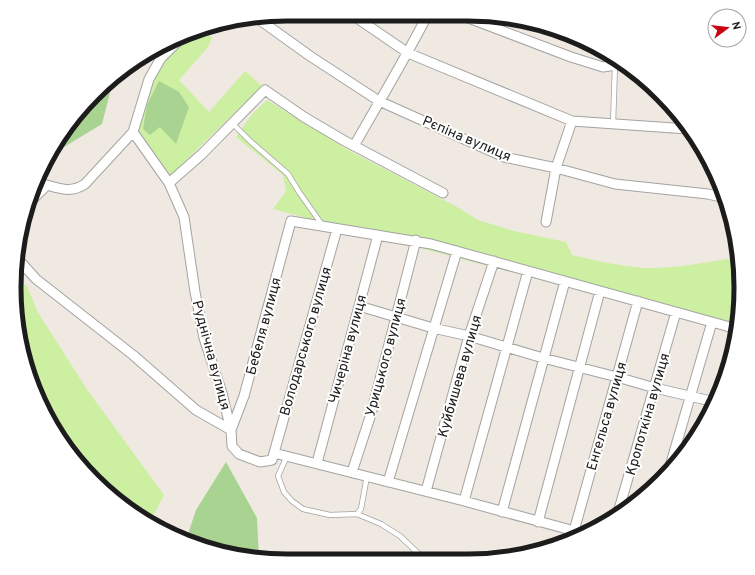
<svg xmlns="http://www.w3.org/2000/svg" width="755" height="575" font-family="Overpass,sans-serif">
	<rect width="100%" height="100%" fill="#efe9e1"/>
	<path fill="#ccefa1" d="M202 29 212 38 208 47 179 80 209 112 245 71 262 86 169 177 137 132 152 81 165 60 191 34Z
		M267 100 350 151 457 207 478 220 514 231 566 242 572 255C596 261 620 266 644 268 675 269 705 262 735 258L740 299 737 332 273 209 286 191 283 175 236 137 252 114Z
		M15 280 27 286 37 311 88 391 164 495 150 522 136 515 94 481 60 439 23 359 14 288Z"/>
	<path fill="#a9d391" d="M116 77 111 89 102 124 64 147 53 148 94 94Z
		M159 81 179 92 189 107 176 144 160 127 150 135 143 129 147 105Z
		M226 462 257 518 259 559H252L199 546 186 540 196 510Z"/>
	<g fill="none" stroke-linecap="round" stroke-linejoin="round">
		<defs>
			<path id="service" d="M232 123 250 141 288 174 299 192 323 226
				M613 124 615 64
				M287 456 278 476 284 492 292 501 303 509 330 515 357 514 381 524 400 536 421 556 426 559
				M357 514 361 509 367 476
				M414 550 416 559
				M486 559 508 558"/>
			<path id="minor" d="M351 14 408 53 572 121 688 129
				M458 14 571 57 603 67 623 64
				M257 18 310 56 379 101 504 157 556 168 615 184 708 194 725 198
				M133 132 149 79 161 58 181 38
				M354 146C379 102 405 59 428 14
				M169 183 202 154 265 90 304 117 343 140 443 193
				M29 203 47 185C61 189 72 193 85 184L133 132 169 183 184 217 195 292 204 338 222 393 231 430 232 446 239 454 260 462 272 460 274 453 464 501 582 533
				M546 222 556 168 572 121
				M18 259 36 279 133 355 196 410 231 430
				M359 306 433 328 469 336 543 358 617 377 655 388 715 402
				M231 430 244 396 291 221 431 244 737 329
				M274 453 337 229
				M317 463 378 235
				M352 472 371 414 416 240
				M668 473 712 322
				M388 482 457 251
				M426 491 469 336 494 261
				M464 501 528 271
				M502 512 565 281
				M617 516 676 312
				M538 522 600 291
				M574 531 638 301"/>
		</defs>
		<use href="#service" stroke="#a3a3a3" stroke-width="6"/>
		<use href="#minor" stroke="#a3a3a3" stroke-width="11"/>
		<use href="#service" stroke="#fff" stroke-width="4.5"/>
		<use href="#minor" stroke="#fff" stroke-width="9"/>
	</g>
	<g text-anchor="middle" stroke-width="4" stroke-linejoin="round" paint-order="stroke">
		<g font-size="14" fill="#1c1c1c" stroke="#fff">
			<text transform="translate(467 138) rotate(23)" y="5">Рєпіна вулиця</text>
			<text transform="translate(263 326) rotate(-75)" y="5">Бебеля вулиця</text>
			<text transform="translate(305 341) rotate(-74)" y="5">Володарського вулиця</text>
			<text transform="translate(347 349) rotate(-75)" y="5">Чичеріна вулиця</text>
			<text transform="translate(212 355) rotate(75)" y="5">Руднічна вулиця</text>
			<text transform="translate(385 357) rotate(-75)" y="5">Урицького вулиця</text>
			<text transform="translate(459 376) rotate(-74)" y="5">Куйбишева вулиця</text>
			<text transform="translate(647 414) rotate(-74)" y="5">Кропоткіна вулиця</text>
			<text transform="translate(606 416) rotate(-74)" y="5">Енгельса вулиця</text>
		</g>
	</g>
	<path d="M0 0H755V575H0ZM287 21H468A266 266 0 0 1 734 287V288A266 266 0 0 1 468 554H287A266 266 0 0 1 21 288V287A266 266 0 0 1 287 21Z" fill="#fff" fill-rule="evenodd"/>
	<path fill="none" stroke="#1c1c1c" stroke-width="5" d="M287 21H468A266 266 0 0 1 734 287V288A266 266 0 0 1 468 554H287A266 266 0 0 1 21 288V287A266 266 0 0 1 287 21Z"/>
	<g transform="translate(727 28) rotate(75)"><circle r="19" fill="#ffffff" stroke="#a4a4a4"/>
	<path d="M0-3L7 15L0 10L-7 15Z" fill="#c9000d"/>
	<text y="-6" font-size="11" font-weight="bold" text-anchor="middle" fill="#1c1c1c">N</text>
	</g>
</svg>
